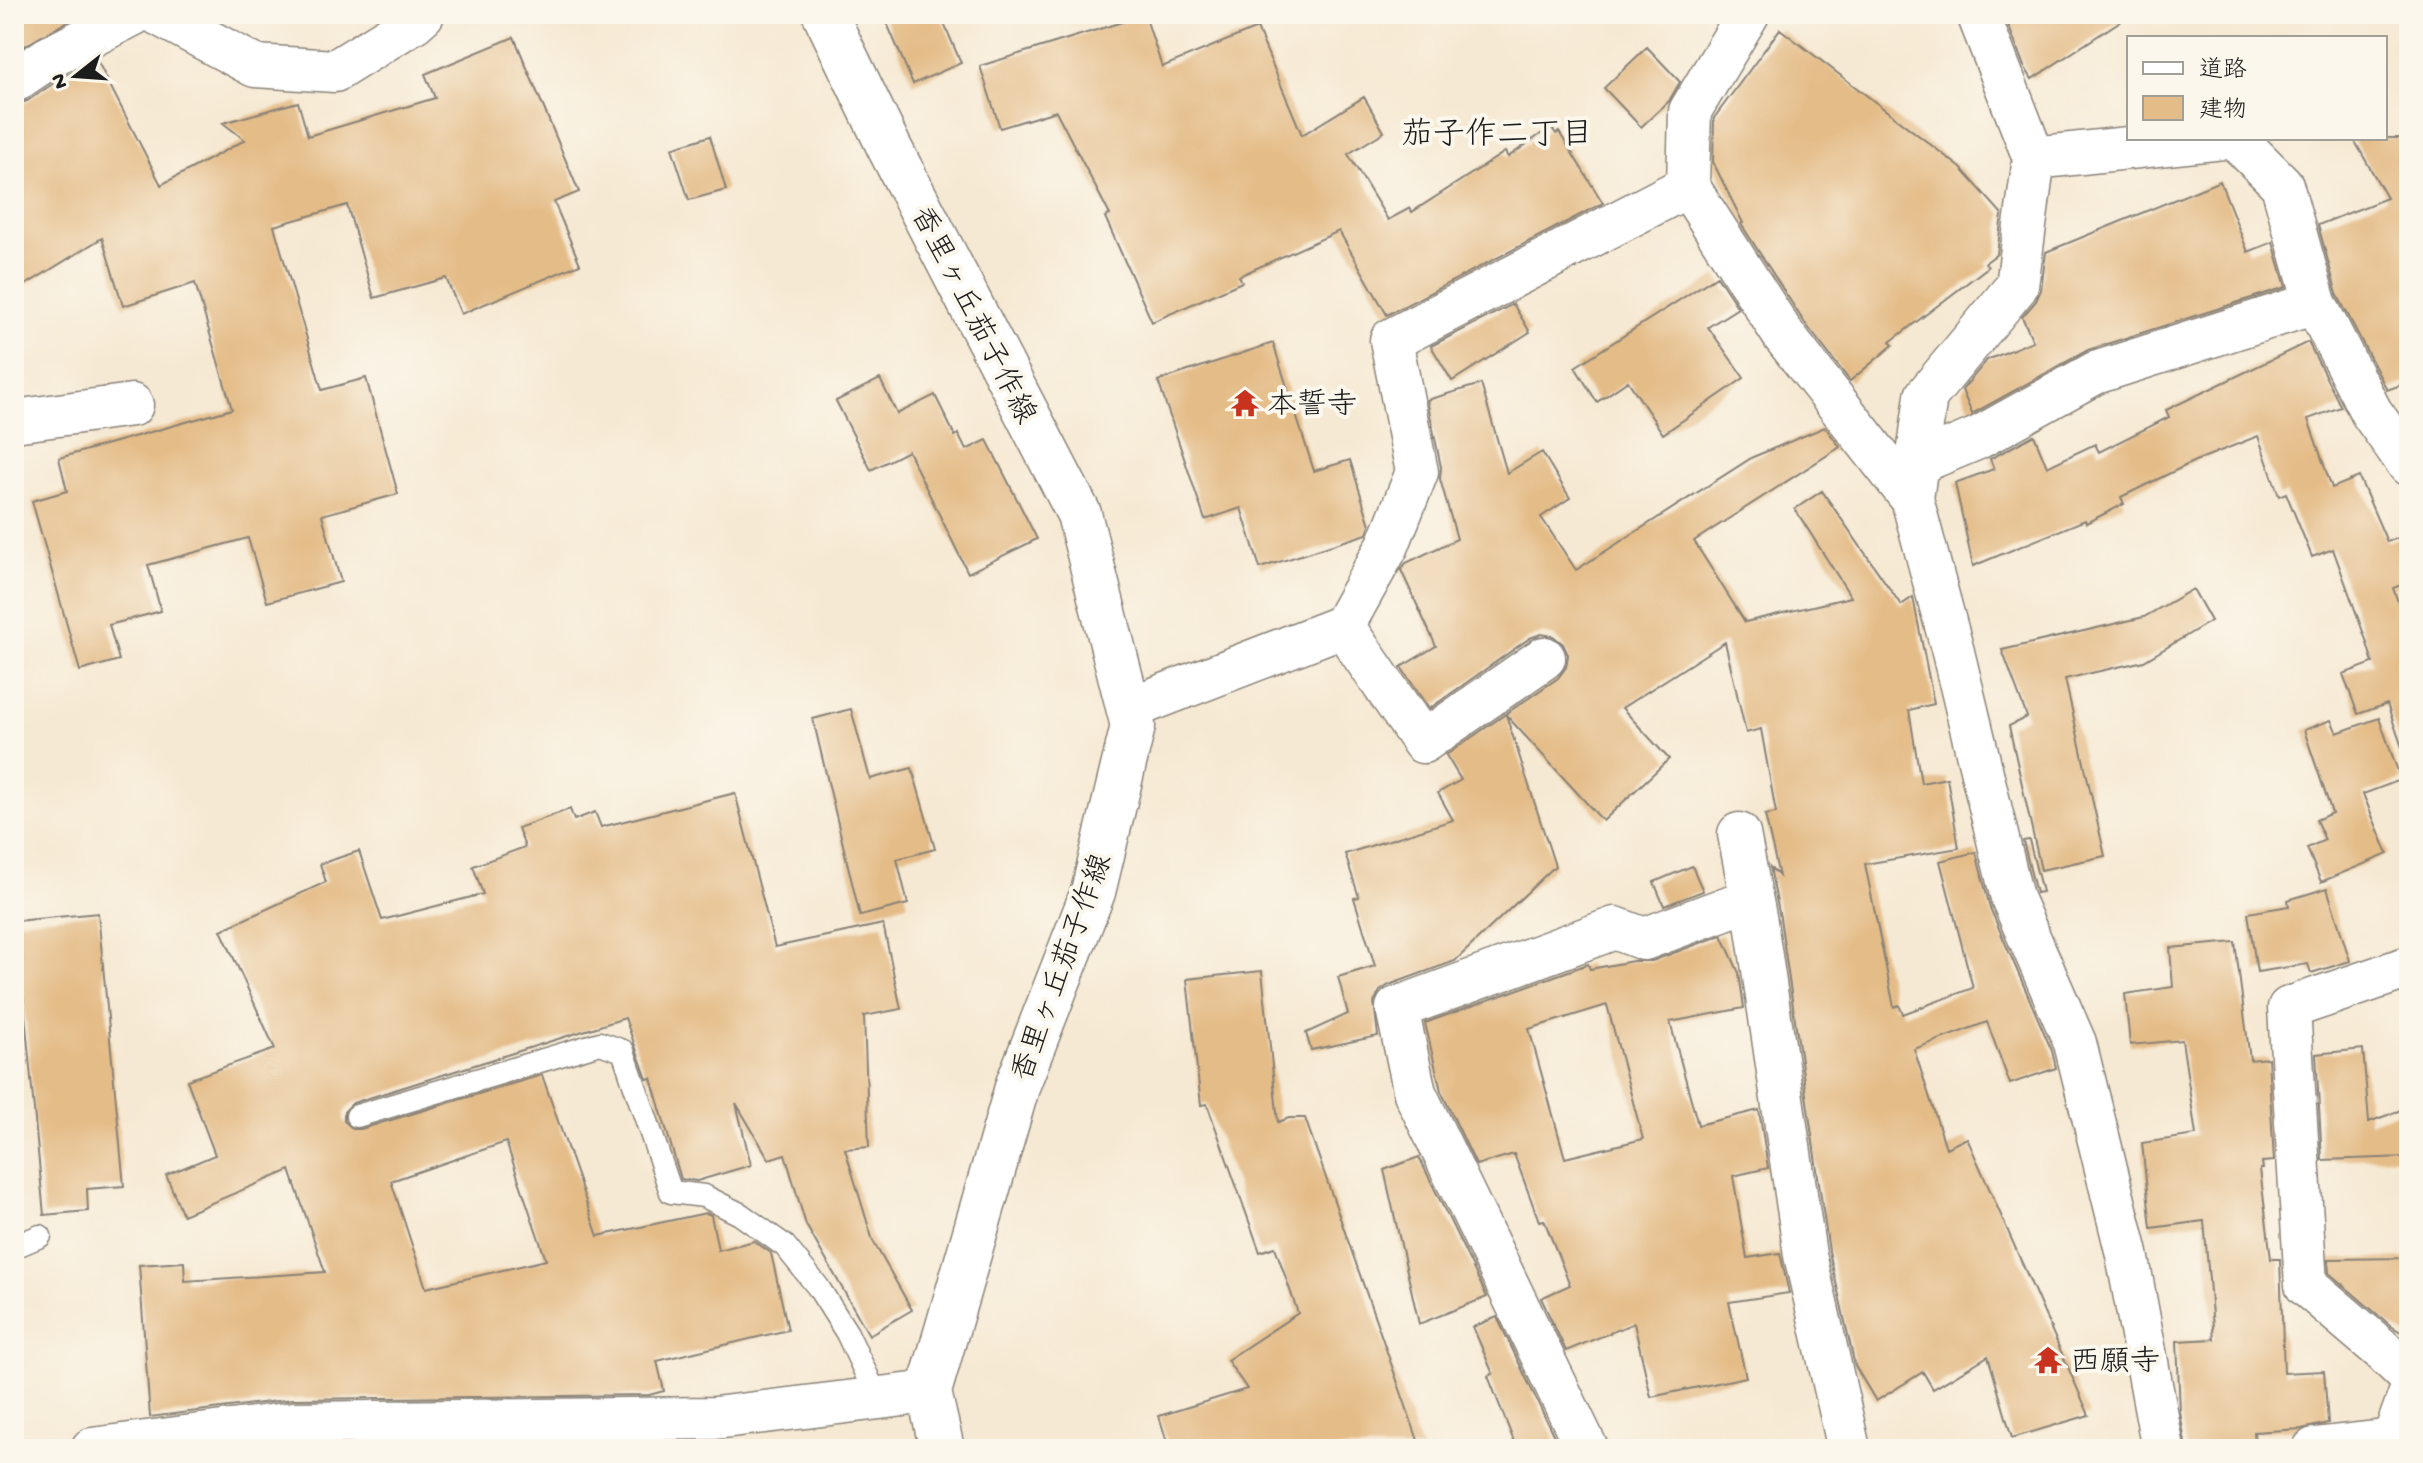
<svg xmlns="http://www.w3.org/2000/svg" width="2423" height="1463" font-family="'Gochi Hand','Klee One',sans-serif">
	<rect width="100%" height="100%" fill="#fbf7ec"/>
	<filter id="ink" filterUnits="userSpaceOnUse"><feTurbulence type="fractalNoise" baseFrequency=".0125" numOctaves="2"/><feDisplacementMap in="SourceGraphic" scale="16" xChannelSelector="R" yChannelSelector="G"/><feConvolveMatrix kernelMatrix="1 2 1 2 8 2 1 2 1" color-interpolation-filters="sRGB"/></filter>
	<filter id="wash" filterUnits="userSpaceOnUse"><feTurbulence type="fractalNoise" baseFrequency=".006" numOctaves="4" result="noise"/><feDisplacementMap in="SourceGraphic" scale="32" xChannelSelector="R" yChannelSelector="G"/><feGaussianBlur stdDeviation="1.8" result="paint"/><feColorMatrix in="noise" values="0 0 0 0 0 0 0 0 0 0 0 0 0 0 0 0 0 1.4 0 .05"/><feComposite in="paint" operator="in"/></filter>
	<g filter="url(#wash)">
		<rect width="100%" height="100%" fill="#f6e9d3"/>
		<g id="blocks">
			<path fill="#e4bc87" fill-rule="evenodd" d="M14 14H74L75 17 14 52Z
				M883 14H940L961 63 913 84Z
				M2004 14H2131L2032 79 2024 66Z
				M1145 15 1162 67 1257 28 1302 135 1364 97 1384 132 1348 154 1388 220 1410 208 1412 212 1505 152 1508 157 1551 127 1556 134 1559 132 1603 203 1387 315 1339 231 1239 276 1242 282 1152 322 1105 217 1110 215 1056 111 1000 128 980 66Z
				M1780 29 1961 168 2002 214 1997 254 1985 263 1988 267 1890 342 1893 345 1850 381 1804 322 1741 224 1743 223 1713 162 1714 118Z
				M514 37 579 192 554 202 580 264 461 314 446 278 374 298 347 205 274 226 322 390 366 378 398 494 322 515 341 582 267 602 248 538 148 565 161 611 109 625 119 660 80 671 32 501 67 491 59 458 232 409 195 283 123 306 102 238 14 292V105L27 101 60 79 97 60 161 185 245 140 223 123 298 102 308 136 435 98 425 74Z
				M1647 47 1680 82 1669 101 1641 127 1604 88Z
				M710 136 726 190 689 200 672 148Z
				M2353 138H2409V382L2387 390 2337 294 2318 225 2387 198Z
				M2220 181 2248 252 2273 242 2286 287 2088 350 1972 414 1962 390 1987 360 2033 341 2022 317 2036 301 2041 290 2046 252Z
				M1717 276 1738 308 1708 327 1744 378 1663 434 1628 381 1597 402 1575 367Z
				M1513 304 1530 332 1452 381 1431 346Z
				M2308 342 2341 407 2308 419 2332 488 2359 477 2387 542 2409 534V582L2393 588 2409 632V749L2403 750 2387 704 2358 714 2343 674 2373 663 2366 640 2333 549 2312 557 2286 493 2279 496 2258 436 2195 461 2121 497 2124 504 2086 523 2085 520 1973 566 1955 483 1994 469 1990 459 2034 435 2047 467 2095 444 2099 452 2169 417 2166 410Z
				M1273 343 1314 471 1350 460 1370 525 1367 534 1260 568 1241 508 1205 520 1158 381Z
				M880 379 897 414 935 395 955 436 958 434 966 450 987 440 1037 539 968 573 908 451 871 470 836 401Z
				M1481 384 1507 473 1542 452 1570 498 1541 517 1576 570 1753 457 1825 427 1840 447 1694 541 1745 622 1851 597 1795 509 1822 491 1901 605 1913 597 1934 704 1909 710 1921 783 1947 778 1959 848 1865 864 1894 1007 1899 1005 1903 1014 1973 988 1940 861 1976 852 1990 908 2052 1051 2056 1068 2010 1084 1987 1022 1914 1049 1946 1148 1967 1138 2089 1415 2012 1438 1988 1356 1933 1389 1923 1372 1876 1401 1855 1366 1829 1251 1780 918 1770 867 1779 876 1765 815 1776 813 1761 729 1746 733 1725 642 1622 708 1669 759 1603 821 1506 715 1555 866 1455 961 1389 985 1380 991 1374 1002 1378 1036 1311 1050 1306 1033 1348 1014 1338 977 1375 966 1354 898 1359 897 1345 854 1453 820 1438 793 1461 780 1446 755 1558 678 1566 667 1568 655 1563 644 1553 636 1541 634 1530 638 1429 709 1401 667 1436 646 1401 570 1406 563 1457 539 1440 479 1441 467 1427 400Z
				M2193 589 2211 621 2144 661 2065 679 2105 856 2041 870 2009 726 2027 717 2002 650 2144 617Z
				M851 709 870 779 912 768 935 849 897 859 908 904 860 916 813 719Z
				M2379 718 2401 780 2363 794 2388 854 2321 882 2307 848 2325 840 2316 820 2332 813 2304 730 2331 720 2337 733Z
				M735 793 775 947 883 924 901 1009 864 1016 869 1147 845 1149 873 1241 912 1310 869 1335 806 1225 785 1154 769 1159 736 1103 751 1165 697 1181 681 1179 651 1078 647 1079 625 1018 353 1103 344 1112V1121L353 1129H361L542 1075 598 1236 706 1213 711 1215 718 1250 754 1241 771 1253 788 1330 657 1361 664 1391 649 1395 293 1399 150 1417 139 1265 184 1262 185 1281 325 1272 290 1170 183 1215 166 1175 215 1155 187 1080 275 1049 221 930 326 882 320 864 359 851 382 920 483 894 473 866 525 847 518 828 570 809 574 820 595 812 601 827ZM506 1142 546 1260 426 1288 391 1181Z
				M2029 840 2042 892 2036 893 2023 841Z
				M1692 866 1703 891 1664 906 1654 882Z
				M2327 888 2350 961 2311 973 2308 964 2257 972 2248 913 2289 906 2288 900Z
				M98 913 124 1186 87 1189 88 1211 44 1215 16 921Z
				M1722 935 1739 973 1744 1008 1670 1022 1698 1125 1759 1110 1768 1168 1733 1176 1747 1258 1780 1253 1789 1293 1729 1302 1746 1377 1651 1397 1634 1323 1566 1351 1541 1298 1570 1285 1544 1220 1539 1221 1514 1154 1476 1165 1441 1091 1425 1023 1588 964 1590 969 1633 961H1652ZM1607 1005 1643 1139 1565 1158 1529 1029Z
				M2235 942 2250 1060 2268 1058 2274 1161 2262 1162 2263 1169H2260L2271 1259H2280L2284 1373 2324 1371 2328 1423 2302 1429 2254 1432 2255 1445 2186 1449 2180 1412 2177 1341 2214 1339 2204 1221 2151 1228 2142 1143 2196 1135 2182 1040 2130 1045 2125 994 2173 987 2170 948Z
				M1262 971 1278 1122 1289 1118H1305L1421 1449H1169L1159 1416 1247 1389 1227 1360 1298 1313 1275 1247 1260 1252 1207 1104 1201 1105 1187 979Z
				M2363 1049 2369 1122 2409 1107V1157L2322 1160 2316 1054Z
				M1419 1157 1487 1297 1419 1324 1384 1170Z
				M2409 1258V1337L2391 1326 2329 1273 2328 1259Z
				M1497 1317 1560 1449H1517L1488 1376 1493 1374 1473 1327Z
				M571 1444 572 1449H279L295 1447Z"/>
		</g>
	</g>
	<g filter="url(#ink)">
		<use href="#blocks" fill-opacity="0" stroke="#898278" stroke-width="2"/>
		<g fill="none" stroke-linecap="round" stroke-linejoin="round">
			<defs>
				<path id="service" d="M357 1116 600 1043 623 1051 671 1192 704 1196 740 1214 785 1246 818 1287 847 1333 877 1397
					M14 1247 40 1236
					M641 1419 645 1449"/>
				<path id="minor" d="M158 14 255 66 335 71 414 22 423 14
					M1748 14 1690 111 1688 186 1784 336 1912 499
					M1978 14 2034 158 2017 286 1926 396 1912 499 1953 652 2012 898 2075 1043 2127 1254 2163 1449
					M14 81 48 58 134 14
					M2235 138 2282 185 2315 303 2371 412 2409 465
					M2034 158 2223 138
					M14 421 132 405
					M1918 463 1978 438 2095 373 2315 303
					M1343 626 1423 742 1544 658
					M1128 709 1343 626 1388 545 1417 472 1391 340 1688 186
					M1739 834 1756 922 1805 1255 1849 1449
					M2409 967 2289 1008 2306 1285 2380 1348 2409 1376
					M92 1449 293 1423 715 1418 929 1392
					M1587 1449 1415 1093 1397 1008 1615 928 1644 939 1751 899
					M2314 1449 2393 1440 2409 1396"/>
				<path id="tertiary" d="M825 14 889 147 1079 514 1133 726 1093 892 1018 1084 929 1392 942 1449"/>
			</defs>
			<use href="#service" stroke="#898278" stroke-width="25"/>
			<use href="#minor" stroke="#898278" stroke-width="45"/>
			<use href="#tertiary" stroke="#898278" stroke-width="47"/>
			<use href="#service" stroke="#fff" stroke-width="22"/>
			<use href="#minor" stroke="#fff" stroke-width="42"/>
			<use href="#tertiary" stroke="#fff" stroke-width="44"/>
		</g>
	</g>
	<defs>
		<symbol id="temple-bare" viewBox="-9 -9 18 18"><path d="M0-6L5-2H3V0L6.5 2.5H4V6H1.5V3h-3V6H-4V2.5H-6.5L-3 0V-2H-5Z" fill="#c8321e" stroke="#fbf7ec" stroke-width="2.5" paint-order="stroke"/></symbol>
	</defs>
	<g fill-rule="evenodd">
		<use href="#temple-bare" x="1225" y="383" width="40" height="40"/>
		<use href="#temple-bare" x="2028" y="1340" width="40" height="40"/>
	</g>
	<g text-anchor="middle" stroke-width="8" stroke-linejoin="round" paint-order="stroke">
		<g font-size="30" fill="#1c1c1c" stroke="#fbf7ec">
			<text transform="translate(975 314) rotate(63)" y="10">香里ヶ丘茄子作線</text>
			<text transform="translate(1060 967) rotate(-70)" y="10">香里ヶ丘茄子作線</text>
		</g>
		<g font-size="30" fill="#1c1c1c" stroke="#fbf7ec" text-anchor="start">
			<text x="1267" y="413">本誓寺</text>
			<text x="2070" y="1370">西願寺</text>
		</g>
		<g font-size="32" fill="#1c1c1c" stroke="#fbf7ec">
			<text x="1497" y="143">茄子作二丁目</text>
		</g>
	</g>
	<rect width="2423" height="1463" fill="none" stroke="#fbf7ec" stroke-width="48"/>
	<rect x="2127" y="36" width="260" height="104" fill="#fbf7ec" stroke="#a29f99" stroke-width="2"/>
	<rect x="2143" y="62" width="40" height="12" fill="#ffffff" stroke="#a29f99" stroke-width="2"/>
	<text x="2199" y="76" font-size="24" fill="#1c1c1c">道路</text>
	<rect x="2143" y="96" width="40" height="24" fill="#e4bc87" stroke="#a29f99" stroke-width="2"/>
	<text x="2199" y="116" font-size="24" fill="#1c1c1c">建物</text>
	<g transform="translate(76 76) rotate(253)" stroke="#fbf7ec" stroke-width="6" paint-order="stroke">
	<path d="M0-6L14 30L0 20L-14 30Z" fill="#1c1c1c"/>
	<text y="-12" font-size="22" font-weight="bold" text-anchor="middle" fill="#1c1c1c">N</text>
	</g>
</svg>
